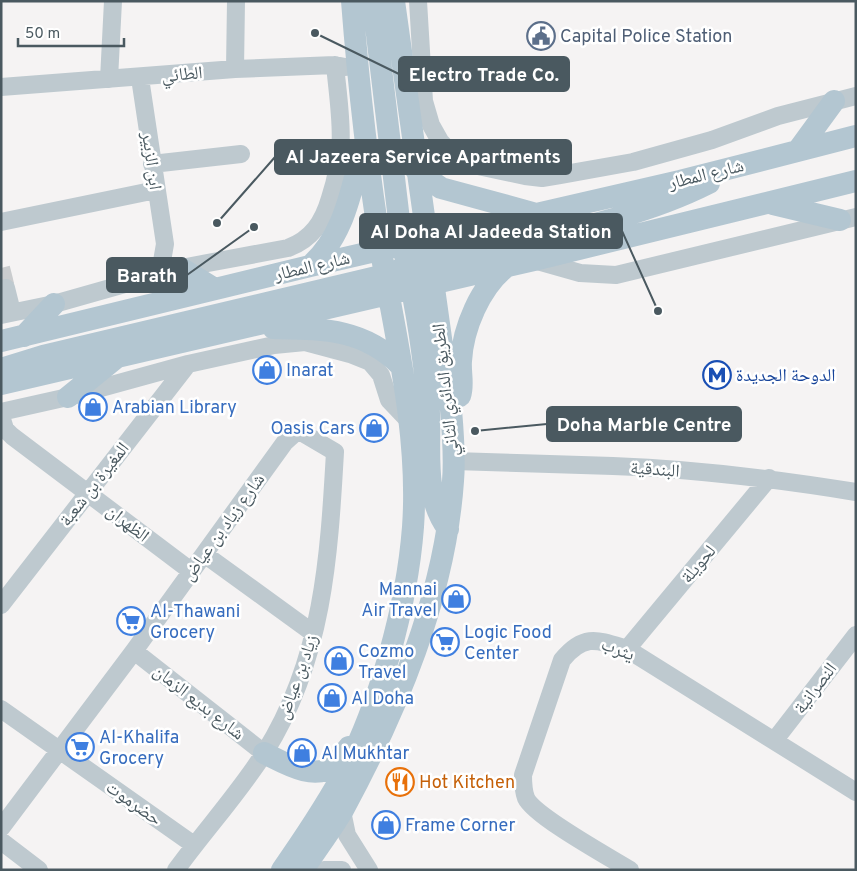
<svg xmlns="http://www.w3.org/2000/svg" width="857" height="871" font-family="Overpass,'Noto Naskh Arabic',sans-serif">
	<rect width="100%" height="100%" fill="#f5f3f3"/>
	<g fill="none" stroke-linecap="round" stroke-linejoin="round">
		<path stroke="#caccce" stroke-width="18" stroke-dasharray="18 9" stroke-linecap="butt" d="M1 268 6 288"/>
		<path stroke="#bec9cf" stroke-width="18" d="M418 1 424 101 431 125 440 141 451 153 464 160 478 166 525 176 542 178 560 175 633 162 712 140 778 116 856 96
			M235 69 236 1
			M140 78 165 244 160 273
			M109 79 113 1
			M1 87 235 69 335 65 345 67
			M152 164 241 154
			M1 222 156 190
			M534 260 580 273 616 275 856 217
			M6 288 12 312
			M1 315 54 304 181 268 288 248C312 239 323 222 330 198 347 146 340 117 335 65
			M1 412 68 397 188 364 274 345 305 342 350 354 370 362 381 375 389 400 409 421
			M1 416 5 429 12 436 191 571
			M454 461C507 463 560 464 613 466 695 469 776 479 856 492
			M204 554 313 633
			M1 605 188 364
			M627 649 769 478
			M134 651 264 753
			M1 709 194 845
			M774 741 856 635
			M342 811 347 835 369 870
			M1 828 134 651 285 442 295 433 301 432 335 452C329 558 323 659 265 752 239 793 205 830 176 870
			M1 841 39 870
			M324 870H342
			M630 870C609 857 534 816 526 798 523 790 523 782 523 775L562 660C584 633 598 640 627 649L856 792"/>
		<path stroke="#b3c6d1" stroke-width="22" d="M373 1 402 245 406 259
			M799 149 834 101
			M416 170 441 188 533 213
			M773 204 840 220
			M310 266C346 234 351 188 364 144
			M416 267C513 238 618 229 709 183
			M181 268 215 289
			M408 273C418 314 423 357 428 398 433 442 420 491 448 529
			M273 328C323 329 362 328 400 365
			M24 336 54 304
			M1 341 310 266 680 181 856 136
			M1 369 43 356 385 275C405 269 422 260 426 239
			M1 384 534 260 856 181
			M460 396C464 385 460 373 461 361 463 328 480 287 507 266
			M68 397 116 358
			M264 753C283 762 314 782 334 765 339 760 344 753 349 747
			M282 870C303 840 323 810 341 778 379 708 407 606 413 527 419 443 400 357 385 275 370 186 359 92 352 1
			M303 870C316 850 331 830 343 810 397 710 445 596 453 481 455 458 453 433 451 410L394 1"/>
	</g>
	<defs>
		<symbol id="civic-ring" viewBox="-11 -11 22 22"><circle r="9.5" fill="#fff" stroke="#5c6f8a" stroke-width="1.5"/><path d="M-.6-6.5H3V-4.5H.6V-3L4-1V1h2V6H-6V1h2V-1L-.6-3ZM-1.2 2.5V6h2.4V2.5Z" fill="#5c6f8a"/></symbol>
		<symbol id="shop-ring" viewBox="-11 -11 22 22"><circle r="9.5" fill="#fff" stroke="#3f7fe0" stroke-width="1.5"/><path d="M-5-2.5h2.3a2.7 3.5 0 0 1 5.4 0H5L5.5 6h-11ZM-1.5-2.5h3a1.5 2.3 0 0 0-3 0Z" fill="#3f7fe0"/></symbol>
		<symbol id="metro-ring" viewBox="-11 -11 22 22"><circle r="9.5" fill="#fff" stroke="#1a4fb4" stroke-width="1.5"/><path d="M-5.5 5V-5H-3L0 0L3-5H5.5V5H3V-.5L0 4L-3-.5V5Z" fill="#1a4fb4"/></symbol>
		<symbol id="supermarket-ring" viewBox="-11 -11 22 22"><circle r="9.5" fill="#fff" stroke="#3f7fe0" stroke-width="1.5"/><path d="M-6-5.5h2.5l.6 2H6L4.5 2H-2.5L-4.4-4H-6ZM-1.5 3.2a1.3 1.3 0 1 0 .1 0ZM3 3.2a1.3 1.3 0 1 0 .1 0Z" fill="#3f7fe0"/></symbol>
		<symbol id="restaurant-ring" viewBox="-11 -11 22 22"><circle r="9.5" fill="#fff" stroke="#e8710a" stroke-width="1.5"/><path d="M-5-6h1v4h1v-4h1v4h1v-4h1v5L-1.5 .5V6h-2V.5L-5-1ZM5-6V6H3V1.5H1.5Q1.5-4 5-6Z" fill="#e8710a"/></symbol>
	</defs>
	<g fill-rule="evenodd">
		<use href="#civic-ring" x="525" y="20" width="32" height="32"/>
		<use href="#shop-ring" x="251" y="354" width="32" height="32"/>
		<use href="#metro-ring" x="701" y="359" width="32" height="32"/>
		<use href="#shop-ring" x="77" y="391" width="32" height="32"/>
		<use href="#shop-ring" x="358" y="412" width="32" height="32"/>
		<use href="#shop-ring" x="440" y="583" width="32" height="32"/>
		<use href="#supermarket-ring" x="115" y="605" width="32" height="32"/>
		<use href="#supermarket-ring" x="429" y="626" width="32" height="32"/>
		<use href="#shop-ring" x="323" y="645" width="32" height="32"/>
		<use href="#shop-ring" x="316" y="682" width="32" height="32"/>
		<use href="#supermarket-ring" x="64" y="731" width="32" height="32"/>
		<use href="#shop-ring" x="286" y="737" width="32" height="32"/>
		<use href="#restaurant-ring" x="384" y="766" width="32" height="32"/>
		<use href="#shop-ring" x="370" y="809" width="32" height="32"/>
	</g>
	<g text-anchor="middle" stroke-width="5" stroke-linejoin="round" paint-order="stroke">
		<g font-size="18" fill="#4e5e75" stroke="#fff" text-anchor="start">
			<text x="560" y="42">Capital Police Station</text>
		</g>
		<g font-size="18" fill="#4a5960" stroke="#fff">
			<text transform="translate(182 74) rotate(-5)" y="6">الطائي</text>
			<text transform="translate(152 161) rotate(82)" y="6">ابن الزبير</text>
			<text transform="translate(706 174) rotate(-14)" y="6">شارع المطار</text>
			<text transform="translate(312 266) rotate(-13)" y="6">شارع المطار</text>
			<text transform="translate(445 390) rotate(-96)" y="6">الطريق الدائري الثاني</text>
			<text transform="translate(655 469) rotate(4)" y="6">البندقية</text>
			<text transform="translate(94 484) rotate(-52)" y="6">المغيرة بن شعبة</text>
			<text transform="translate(128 523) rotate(38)" y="6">الظهران</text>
			<text transform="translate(223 527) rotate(-54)" y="6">شارع زياد بن عياض</text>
			<text transform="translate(698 564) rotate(-50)" y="6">لحويلة</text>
			<text transform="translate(618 649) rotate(21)" y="6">يثرب</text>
			<text transform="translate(297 677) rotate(-70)" y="6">زياد بن عياض</text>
			<text transform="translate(815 688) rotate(-53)" y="6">النصرانية</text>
			<text transform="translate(199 702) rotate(38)" y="6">شارع بديع الزمان</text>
			<text transform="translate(134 803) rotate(35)" y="6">حضرموت</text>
		</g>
		<g font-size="18" fill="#366cbe" stroke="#fff" text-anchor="start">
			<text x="286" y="376">Inarat</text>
			<text x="112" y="413">Arabian Library</text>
			<text x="355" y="434" text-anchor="end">Oasis Cars</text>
			<text x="437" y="595" text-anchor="end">Mannai<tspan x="437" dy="21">Air Travel</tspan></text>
			<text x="150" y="617">Al-Thawani<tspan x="150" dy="21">Grocery</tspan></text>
			<text x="464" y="638">Logic Food<tspan x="464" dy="21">Center</tspan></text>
			<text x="358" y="657">Cozmo<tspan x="358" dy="21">Travel</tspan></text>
			<text x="351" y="704">Al Doha</text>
			<text x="99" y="743">Al-Khalifa<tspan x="99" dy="21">Grocery</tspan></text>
			<text x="321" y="759">Al Mukhtar</text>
			<text x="405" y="831">Frame Corner</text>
		</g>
		<g font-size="18" fill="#164399" stroke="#fff" text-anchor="start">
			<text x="736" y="381">الدوحة الجديدة</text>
		</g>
		<g font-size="18" fill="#c56008" stroke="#fff" text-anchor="start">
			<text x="419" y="788">Hot Kitchen</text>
		</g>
	</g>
	<path fill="none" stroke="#4a5960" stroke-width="2" d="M315 33L399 74M217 223L275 157M658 311L622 231M254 227L187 275M475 431L547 424"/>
	<g fill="#4a5960" stroke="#fff" stroke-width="2">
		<circle cx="315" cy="33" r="5"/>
		<circle cx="217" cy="223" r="5"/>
		<circle cx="658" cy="311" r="5"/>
		<circle cx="254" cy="227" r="5"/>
		<circle cx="475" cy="431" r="5"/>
	</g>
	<g fill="#4a5960" stroke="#4a5960" stroke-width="2">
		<rect x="399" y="57" width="170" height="34" rx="5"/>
		<rect x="275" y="140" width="296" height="34" rx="5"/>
		<rect x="360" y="214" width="262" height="34" rx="5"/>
		<rect x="107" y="258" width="80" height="34" rx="5"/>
		<rect x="547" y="407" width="194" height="34" rx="5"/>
	</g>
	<g font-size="19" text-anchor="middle" font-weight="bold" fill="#fff">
		<text x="484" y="81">Electro Trade Co.</text>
		<text x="423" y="163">Al Jazeera Service Apartments</text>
		<text x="491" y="238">Al Doha Al Jadeeda Station</text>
		<text x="147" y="282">Barath</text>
		<text x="644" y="431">Doha Marble Centre</text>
	</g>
	<rect width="857" height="871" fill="none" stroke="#4a5960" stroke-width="5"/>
	<path d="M18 38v8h106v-8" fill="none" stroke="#4a5960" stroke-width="2.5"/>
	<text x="25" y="38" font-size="15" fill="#4a5960" stroke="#ffffff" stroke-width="4" paint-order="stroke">50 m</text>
</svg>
